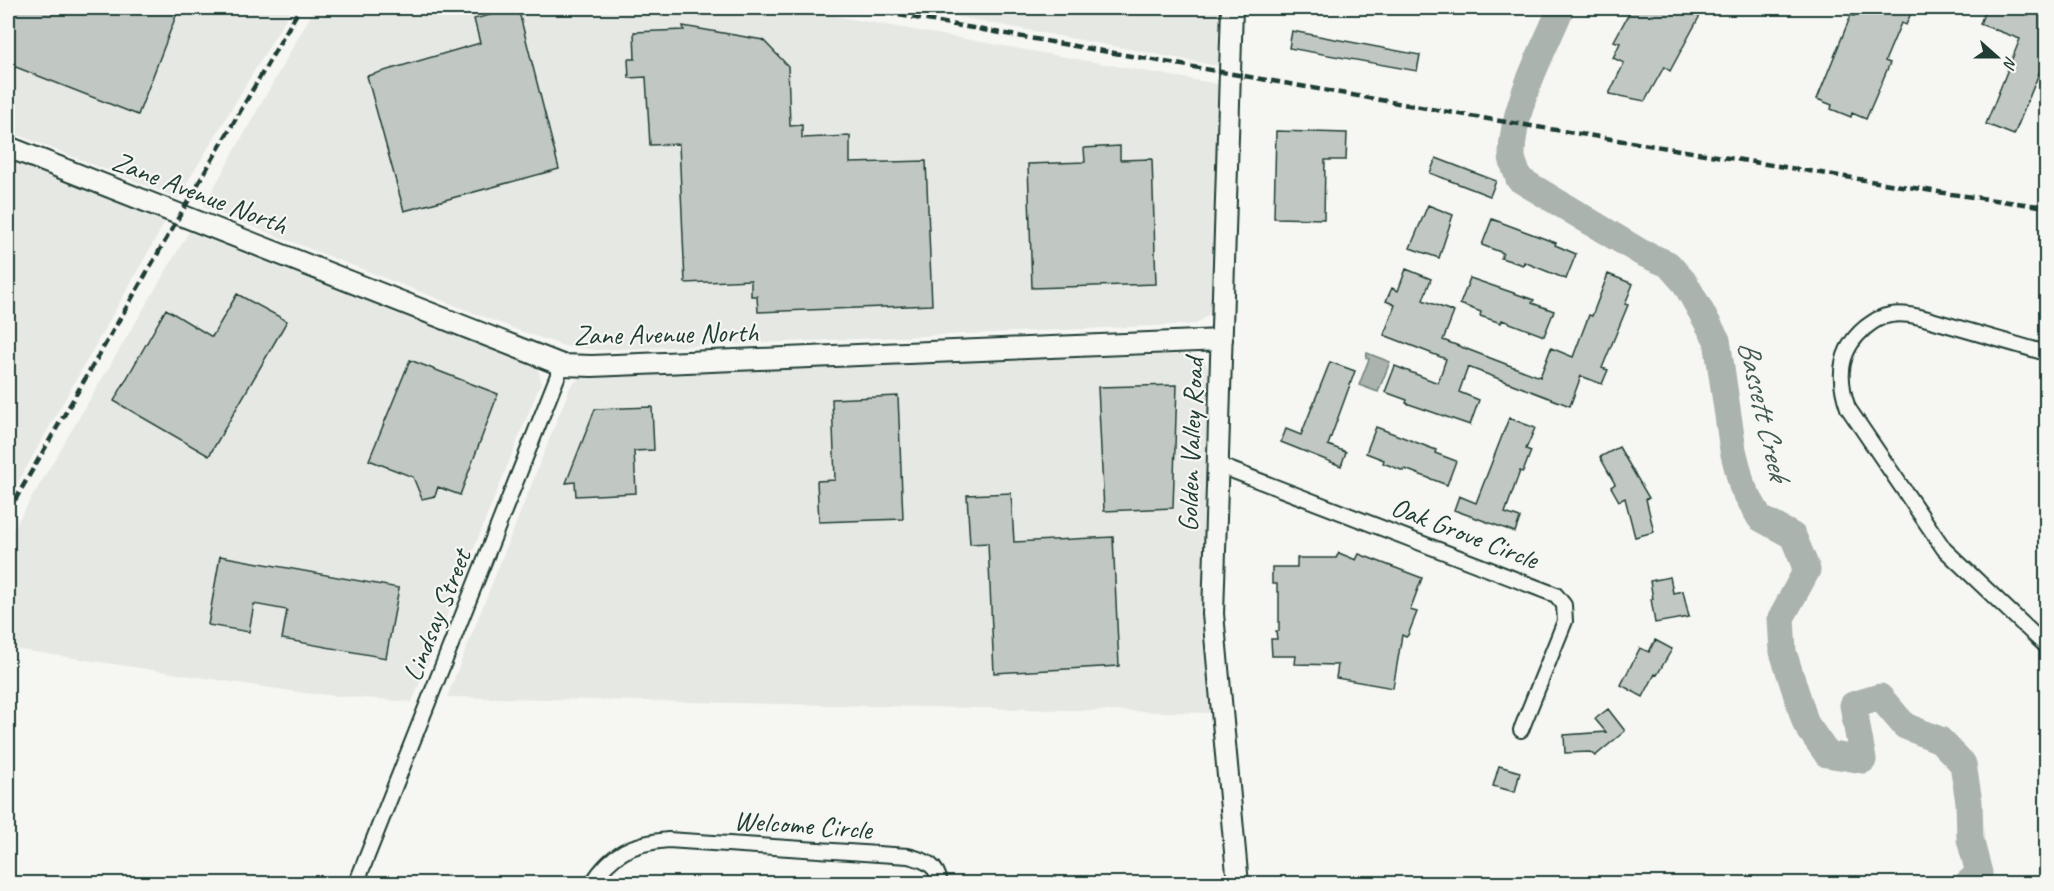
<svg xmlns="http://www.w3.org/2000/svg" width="2054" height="891" font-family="Caveat,sans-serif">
	<rect width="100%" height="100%" fill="#f6f6f2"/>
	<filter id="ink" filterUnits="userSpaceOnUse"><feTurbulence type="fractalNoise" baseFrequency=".0167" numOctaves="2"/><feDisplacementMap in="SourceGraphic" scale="12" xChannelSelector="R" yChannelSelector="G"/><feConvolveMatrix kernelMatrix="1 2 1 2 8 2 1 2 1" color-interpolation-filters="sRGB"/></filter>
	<g filter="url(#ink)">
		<path fill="#e6e8e4" d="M8 8H292L178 198 8 131Z
			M315 8H790L1223 85 1214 303 1208 315 1196 324 598 350 568 347 520 331 203 207Z
			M911 8H1223L1224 67Z
			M8 160 165 222 8 500Z
			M189 232 536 368 539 372 541 382 412 702 305 693 8 648V538Z
			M1189 354 1202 357 1210 372 1205 540 1216 713 447 697 571 385 583 376Z"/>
		<path fill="#aab3ae" stroke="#72847d" stroke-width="1.5" d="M1367 353 1390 362 1378 392 1359 385 1369 359 1366 358Z"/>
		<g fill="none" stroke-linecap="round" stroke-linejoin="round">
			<path stroke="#aab3ae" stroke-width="27" d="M1561 8C1543 52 1511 108 1512 157 1513 164 1517 172 1519 179L1642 253 1668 264 1685 283 1717 340 1733 450 1742 486 1760 518 1793 536 1807 570 1781 618 1783 652 1806 724 1827 754 1863 760 1853 705 1880 697 1905 726 1940 740 1963 764 1969 802 1970 839 1979 873 1967 884"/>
		</g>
		<path fill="#c1c8c3" stroke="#1f3d34" stroke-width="1.5" d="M8 8H179L138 115 8 64Z
			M518 8 559 169 404 211 367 76 480 43 474 19Z
			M1632 8H1704L1670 71 1664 67 1645 101 1609 94 1624 63 1613 58 1620 43 1614 41Z
			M1858 8H1913L1906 25 1901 23 1885 61 1890 63 1866 119 1852 113 1851 117 1831 109 1832 105 1817 99 1851 15 1854 16Z
			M1986 8H2046V56L2014 135 1986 124 2020 39 1980 24Z
			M683 26 763 40 788 66 790 126 802 125V138L850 136V163L926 161 932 305 758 312 757 296H751V280L685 283 679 144 650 145 646 77 629 78 628 59H635L634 32 684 30Z
			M1292 31 1420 55 1417 71 1289 48Z
			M1276 131 1347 133 1346 160H1325L1324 219 1274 218Z
			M1120 146V160L1152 159 1156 284 1032 288 1028 164 1085 162 1084 148Z
			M1436 158 1496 181 1490 196 1430 173Z
			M1428 205 1453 215 1439 258 1410 248Z
			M1492 219 1556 243 1555 245 1576 254 1566 279 1524 262 1523 265 1501 258 1503 253 1482 245Z
			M1406 269 1431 279 1423 300 1454 312 1443 340 1540 377 1551 348 1573 357 1589 315 1592 316 1608 274 1633 284 1625 304 1628 305 1602 368 1608 370 1602 384 1581 376 1570 406 1468 367 1459 392 1479 400 1470 425 1406 403 1407 400 1385 392 1395 366 1438 383 1446 359 1384 335 1395 305 1386 301 1392 288 1398 291Z
			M1470 278 1534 300 1532 303 1554 311 1544 336 1502 320 1501 323 1480 316 1481 312 1460 304Z
			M237 294 287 321 209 456 114 401 166 309 212 337Z
			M410 360 498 394 460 495 438 487 435 496 422 499 413 477 369 460Z
			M1330 362 1355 371 1328 445 1346 452 1341 466 1281 442 1286 429 1301 435Z
			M1177 385 1173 508 1104 511 1098 387Z
			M898 396 903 519 819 522 817 481 835 480 832 399Z
			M652 407 654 450 634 451 636 493 576 496 575 482 566 483 595 409Z
			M1509 418 1535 428 1526 449 1531 451 1523 472 1520 471 1505 513 1520 518 1515 532 1454 510 1459 496 1476 503Z
			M1376 427 1436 450 1435 453 1456 461 1447 485 1405 469 1404 471 1383 463 1384 460 1366 453Z
			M1619 447 1649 498 1646 499 1654 532 1635 537 1625 498 1619 501 1611 487 1615 484 1600 457Z
			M1011 493 1014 542 1113 537 1119 666 994 673 988 543 970 544 967 495Z
			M1339 553 1356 560 1359 554 1422 578 1410 610 1417 612 1408 635 1406 637 1402 635 1393 688 1336 678 1338 665 1295 664 1296 656H1272L1271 639H1277L1276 631H1279V592H1277V584H1272V567H1297V558H1336Z
			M220 556 399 588 386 658 282 639 287 610 254 604 249 632 208 625Z
			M1670 577 1673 593 1683 591 1689 617 1655 623 1651 599H1653L1650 581Z
			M1655 640 1672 649 1657 675 1655 674 1643 697 1621 685 1640 648 1649 652Z
			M1608 709 1625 731 1595 756 1590 752 1565 753 1564 735 1606 732 1595 719Z
			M1499 766 1520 772 1515 792 1493 786Z"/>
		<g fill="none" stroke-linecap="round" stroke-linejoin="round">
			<defs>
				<path id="street" d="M2046 353 1924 318C1912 315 1902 313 1891 315 1881 316 1874 321 1866 327 1839 349 1837 377 1848 408L1944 549 2046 646
					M1218 465 1556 595 1564 605 1565 621 1521 730
					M356 884 562 365
					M592 884C611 853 633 843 668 840L908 856C925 860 938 865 940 884"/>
				<path id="secondary" d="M1232 8 1213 614 1238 884
					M8 147 562 365 592 366 1222 340"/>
			</defs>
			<use href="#street" stroke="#1f3d34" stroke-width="18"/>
			<use href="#secondary" stroke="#1f3d34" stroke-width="24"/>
			<use href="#street" stroke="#f6f6f2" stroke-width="14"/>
			<use href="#secondary" stroke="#f6f6f2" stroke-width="20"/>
			<path stroke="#1f3d34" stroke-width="4.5" stroke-dasharray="9 4.5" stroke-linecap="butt" d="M859 8 1488 119 1951 194 2046 207
				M8 512 300 8"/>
		</g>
	</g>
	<g text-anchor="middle" stroke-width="4.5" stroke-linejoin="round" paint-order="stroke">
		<g font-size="28" fill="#1f3d34" stroke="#f6f6f2">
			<text transform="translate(200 192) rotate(21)" y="10">Zane Avenue North</text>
			<text transform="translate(666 333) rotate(-1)" y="10">Zane Avenue North</text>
			<text transform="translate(1190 445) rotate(-88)" y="10">Golden Valley Road</text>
			<text transform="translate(1465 532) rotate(21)" y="10">Oak Grove Circle</text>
			<text transform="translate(436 615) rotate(-68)" y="10">Lindsay Street</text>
			<text transform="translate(803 824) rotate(4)" y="10">Welcome Circle</text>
		</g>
		<g font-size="30" font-style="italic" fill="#425a52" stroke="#f6f6f2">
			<text transform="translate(1764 410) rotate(77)" y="10">Bassett Creek</text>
		</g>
	</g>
	<rect width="2054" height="891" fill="none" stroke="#f6f6f2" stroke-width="30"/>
	<rect x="15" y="15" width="2024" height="861" fill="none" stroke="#1f3d34" stroke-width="2" filter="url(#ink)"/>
	<g transform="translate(1997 57) rotate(111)" stroke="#f6f6f2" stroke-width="4.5" paint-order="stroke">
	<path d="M0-4.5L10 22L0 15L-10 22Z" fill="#1f3d34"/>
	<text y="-9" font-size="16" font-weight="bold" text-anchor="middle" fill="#1f3d34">N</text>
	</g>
</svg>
